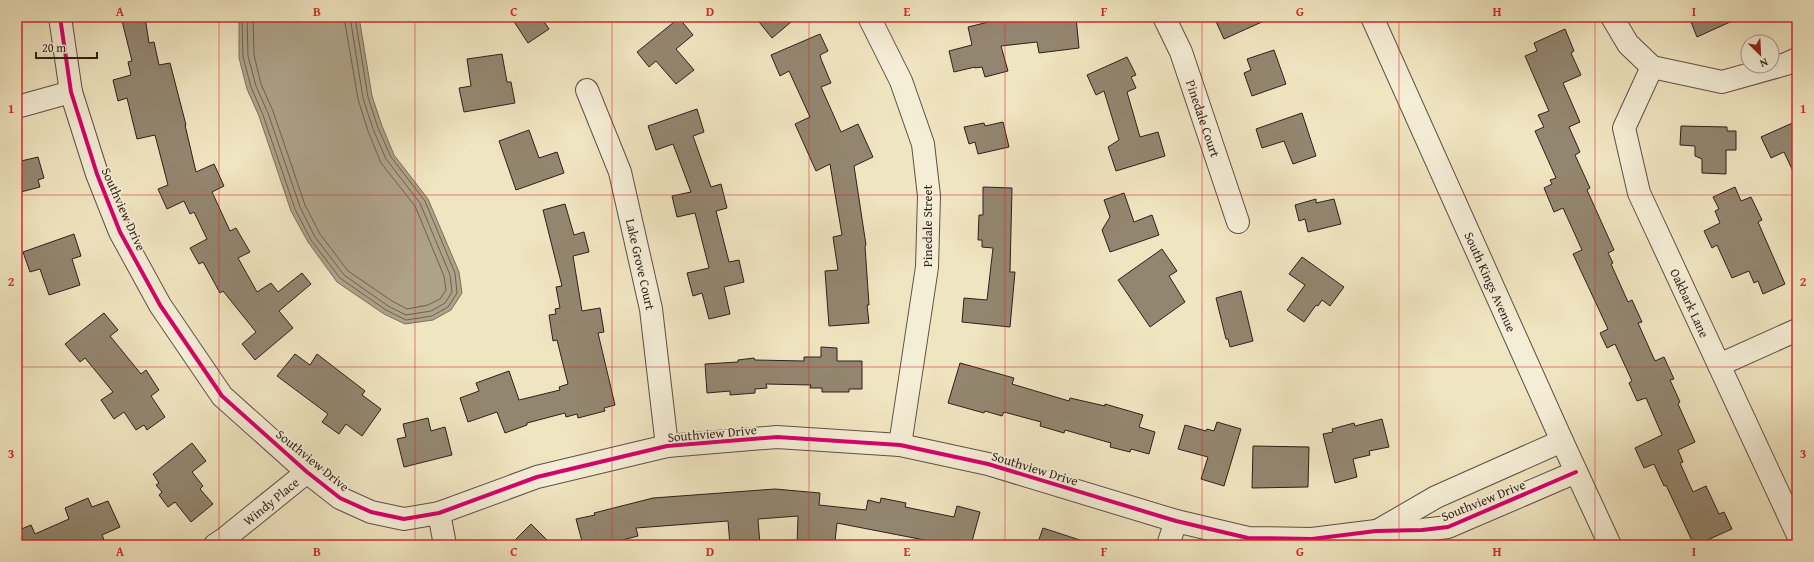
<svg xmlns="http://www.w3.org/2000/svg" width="1814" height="562" font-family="'Gentium Book Plus',serif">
	<rect width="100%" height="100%" fill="#f0e5c1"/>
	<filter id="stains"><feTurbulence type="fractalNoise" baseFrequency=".005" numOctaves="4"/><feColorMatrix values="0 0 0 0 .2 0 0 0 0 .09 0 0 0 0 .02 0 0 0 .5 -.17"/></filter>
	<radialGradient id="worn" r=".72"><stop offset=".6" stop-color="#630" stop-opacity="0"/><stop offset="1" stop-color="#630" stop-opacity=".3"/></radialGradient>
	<path fill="#aea288" stroke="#7b6e5b" d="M239 17H359L372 96 382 126 394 155 428 199 459 272 462 293 451 310 433 320 405 324 384 314 337 282 308 242 291 211 259 116 247 89 239 58Z"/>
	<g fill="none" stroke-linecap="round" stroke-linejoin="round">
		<path stroke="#6e6050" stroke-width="1" d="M242 17 243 57 251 87 263 115 295 209 311 240 340 278 386 310 406 320 432 316 448 307 457 293 455 273 425 201 391 157 378 128 368 97 355 17
			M247 17 248 56 256 86 268 113 300 207 315 237 344 275 388 306 406 315 431 311 445 303 452 292 450 275 420 203 386 159 373 129 363 98 350 17
			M253 17 254 55 261 84 273 111 305 205 320 234 348 271 392 301 407 309 428 305 440 299 446 290 444 276 415 206 381 163 368 131 358 99 344 17"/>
	</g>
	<path fill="#938670" stroke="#2f1f18" d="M121 17H145L149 43 154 42 159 65 170 63 186 125H185L196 172 214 164 224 186 212 192 230 231 236 228 250 252 238 258 257 292 271 283 278 292 302 273 311 284 279 311 293 328 255 360 242 344 256 332 223 291 220 293 203 262 199 264 190 248 207 239 194 212 190 214 184 201 167 209 158 189 168 185 155 135 137 139 127 98 118 101 113 80 131 75 128 62 132 61Z
		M511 17H541L549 29 528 43Z
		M755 17H797L772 38Z
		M1009 17H1076L1079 48 1039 53 1037 42 1001 46 1008 71 985 77 982 67 975 68V67L954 72 949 51 972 45 968 27Z
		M1214 17H1273L1224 39Z
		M1689 17H1741L1697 37Z
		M679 18 693 35 676 49 694 70 676 84 656 61 649 67 637 52Z
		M1565 29 1574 51 1571 53 1581 75 1563 83 1580 122 1569 127 1580 152 1575 155 1590 188 1587 190 1614 250 1608 253 1613 263 1611 264 1628 302 1632 300 1642 322 1638 323 1655 361 1664 357 1674 379 1670 380 1680 402 1678 404 1695 442 1678 450 1683 462 1680 463 1693 492 1706 486 1719 514 1724 512 1732 529 1696 545H1694L1666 485 1664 486 1654 464 1644 468 1635 448 1662 435 1646 398 1637 401 1629 383 1632 381 1615 344 1607 348 1600 333 1608 329 1573 254 1582 250 1563 208 1554 212 1544 188 1552 184 1550 180 1556 178 1535 131 1544 127 1538 115 1549 111 1525 56 1537 51 1534 43Z
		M820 34 828 51 820 55 821 59 831 83 821 87 841 132 858 124 873 157 854 166 866 245 865 246 869 305H867L869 323 829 326 825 271 838 270 833 237 842 235 830 164 816 171 795 124 810 117 789 71 780 76 771 55Z
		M1274 50 1286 84 1252 96 1244 73 1251 70 1247 59Z
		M502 54 507 82H511L515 103 464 112 459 88 471 86 467 59Z
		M1127 57 1136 75 1131 77 1136 88 1127 92 1140 137 1158 132 1165 156 1116 171 1108 147 1119 140 1104 91 1096 95 1087 75Z
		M697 109 704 132 693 136 711 187 721 184 727 208 716 211 729 262 739 260 744 282 724 287 730 314 709 319 702 293 693 296 687 273 709 268 695 213 677 217 672 196 691 192 673 144 656 150 648 126Z
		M1302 113 1316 156 1293 164 1284 141 1262 148 1256 129Z
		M1797 121V180L1784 152 1771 158 1761 137Z
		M1003 122 1009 147 978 154 975 142 969 144 964 127 984 123 985 126Z
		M1681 126 1727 127V131H1736V150H1726V174L1702 173V159L1695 156V146L1680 145Z
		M529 130 539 158 557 152 564 173 516 190 499 141Z
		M38 157 44 178 38 180 40 187 17 193V162Z
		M983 187 1012 188 1010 272H1015L1010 327 962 322 964 298 987 300 993 248 982 247V240H978L979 215H983Z
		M1735 187 1741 201 1751 197 1762 220 1758 222 1785 284 1763 294 1758 281 1754 283 1749 271 1732 278 1717 245 1712 248 1704 231 1720 223 1715 211 1719 209 1713 197Z
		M1124 193 1134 222 1152 215 1159 235 1110 252 1102 230 1110 217 1104 200Z
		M1316 199V203L1334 199 1341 224 1308 232 1305 219 1299 221 1295 205Z
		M565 204 574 235 584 232 589 252 573 256 582 311 600 308 604 332 598 333 615 405 604 408 605 411 578 418 577 414 566 417 565 413 527 423V425L505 433 497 412 468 422 460 398 479 391 476 383 509 371 519 400 560 390 559 387 568 384 557 340 553 341 549 315 556 314 555 309 560 308 556 287 562 286 543 210Z
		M74 234 81 256 72 259 80 285 49 295 40 269 30 272 23 252Z
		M1162 249 1177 271 1169 276 1185 302 1150 327 1118 280Z
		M1302 257 1344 287 1330 306 1322 300 1318 306 1316 305 1304 322 1287 310 1305 285 1289 274Z
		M1241 291 1253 341 1230 347 1228 339H1226L1216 298Z
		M104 313 118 330 110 336 141 374 146 370 159 390 151 396 165 417 147 430 144 425 136 430 124 412 114 419 101 400 113 392 85 358 80 362 65 344Z
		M821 347 837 348V361H862V389H849V392H822V388H810L811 385 766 384 767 388 755 389V393L730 395V391L707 393 705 364 738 362V360L754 358 755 360 804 361V357H821Z
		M295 354 310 365 317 354 365 391 362 395 381 409 362 436 346 424 339 434 322 422 328 414 277 376Z
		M960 363 1014 378 1012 384 1069 401 1070 398 1105 406V404L1143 415 1139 427 1155 432 1149 454 1131 449 1130 452 1110 447 1111 443 1065 430 1064 433 1040 426 1041 422 1004 412 1002 416 985 411 984 413 948 403Z
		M428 418 431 431 445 427 452 455 404 467 397 439 406 437 403 424Z
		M1382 419 1389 447 1369 451 1370 455 1353 459 1357 477 1335 483 1323 434 1333 432 1332 429 1354 423 1355 426Z
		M1217 422 1241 429 1224 486 1201 479 1208 457 1178 449 1185 425 1206 431 1207 429 1214 431Z
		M192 443 206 461 192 472 203 486 200 489 213 504 191 522 175 502 168 507 159 495 162 492 156 485 159 483 153 474Z
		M1253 446 1309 447 1308 487 1252 488Z
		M775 489 820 493 819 505 866 510 868 500 880 503 881 498 906 503 905 507 954 517 957 506 980 512 971 545H950L837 523 835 541 831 540 830 545H797L798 516 758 519 760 545H730L728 521 636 528 638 536 603 545H583L576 519 595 515 594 513 653 498Z
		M88 498 92 507 108 501 120 527 102 535 104 540 92 545H17V531L31 525 35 534 69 519 65 508Z
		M531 524 552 545H510Z
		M1043 528 1086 542 1085 545H1037Z"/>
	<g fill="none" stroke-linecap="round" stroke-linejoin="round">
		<defs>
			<g id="minor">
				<path d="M60 17 71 92 97 174 120 232 160 305 222 396 307 472 340 498 371 512 404 519 439 513 537 477 667 446 777 437 900 445 988 464 1176 521 1248 538 1312 539 1376 531 1422 530 1448 527 1576 472"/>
				<path d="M869 17 901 81 923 144 929 196 927 267 900 445"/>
				<path id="s1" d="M1164 17 1181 52 1238 222"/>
				<path id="s2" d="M1372 17 1562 441 1610 545"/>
				<path d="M1612 17 1628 44 1652 67 1722 82 1786 64 1797 59"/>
				<path id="s3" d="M1652 67 1624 128 1639 193 1797 533"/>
				<path id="s4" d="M587 90 620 172 651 309 667 446"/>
				<path d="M17 107 71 92"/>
				<path d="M1719 365 1797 330"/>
				<path d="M439 513 445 545"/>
				<path d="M1379 530 1436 497 1562 441"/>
				<path id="s5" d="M215 545 224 539 307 472"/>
				<path d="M1168 545 1176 521"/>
			</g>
		</defs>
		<use href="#minor" stroke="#5f5042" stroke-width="24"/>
		<use href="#minor" stroke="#f5eed7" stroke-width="22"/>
		<defs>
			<path id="cycleway" d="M60 17 71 92 97 174 120 232 160 305 222 396 307 472 340 498 371 512 404 519 439 513 537 477 667 446 777 437 900 445 988 464 1176 521 1248 538 1312 539 1376 531 1422 530 1448 527 1576 472"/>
		</defs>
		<use href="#cycleway" stroke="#f5eed7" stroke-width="6"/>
		<use href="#cycleway" stroke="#d6006c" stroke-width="4"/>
	</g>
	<path fill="none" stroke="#d62828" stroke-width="1" stroke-opacity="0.55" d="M219 17V545M415 17V545M612 17V545M809 17V545M1005 17V545M1202 17V545M1399 17V545M1595 17V545M17 195H1797M17 367H1797"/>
	<g text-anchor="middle" stroke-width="3.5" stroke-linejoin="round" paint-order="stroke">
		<g font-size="13" fill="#2f1f18" stroke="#f5eed7">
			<text dy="5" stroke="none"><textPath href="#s1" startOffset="109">Pinedale Court</textPath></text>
			<text transform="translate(124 209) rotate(66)" y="5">Southview Drive</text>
			<text transform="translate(927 226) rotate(-90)" y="5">Pinedale Street</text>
			<text dy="5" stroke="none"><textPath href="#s4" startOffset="183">Lake Grove Court</textPath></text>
			<text dy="5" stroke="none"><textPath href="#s2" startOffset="290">South Kings Avenue</textPath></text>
			<text dy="5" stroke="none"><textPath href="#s3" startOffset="255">Oakbark Lane</textPath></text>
			<text transform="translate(712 433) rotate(-5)" y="5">Southview Drive</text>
			<text transform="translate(313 460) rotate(39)" y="5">Southview Drive</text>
			<text transform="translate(1035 468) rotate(17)" y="5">Southview Drive</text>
			<text transform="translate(1483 500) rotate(-22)" y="5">Southview Drive</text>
			<text dy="5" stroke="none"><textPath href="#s5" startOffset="71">Windy Place</textPath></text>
		</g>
	</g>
	<rect width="1814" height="562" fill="none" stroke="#f0e5c1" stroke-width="44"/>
	<g transform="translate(1760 54) rotate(156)"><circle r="19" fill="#f5eed7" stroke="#a69b8b"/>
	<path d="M0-3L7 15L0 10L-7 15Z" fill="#8f2418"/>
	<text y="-6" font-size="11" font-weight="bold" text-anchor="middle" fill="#2f1f18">N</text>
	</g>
	<path d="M36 52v6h61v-6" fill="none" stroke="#2f1f18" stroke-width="2"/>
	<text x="42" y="52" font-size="12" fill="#2f1f18" stroke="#f5eed7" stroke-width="3" paint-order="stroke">20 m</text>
	<rect x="22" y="22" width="1770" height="518" fill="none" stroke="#d62828" stroke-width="1.5"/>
	<g font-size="13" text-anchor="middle" font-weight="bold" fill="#d62828">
		<text x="120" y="16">A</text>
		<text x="317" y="16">B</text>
		<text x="514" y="16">C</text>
		<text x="710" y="16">D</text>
		<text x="907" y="16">E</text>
		<text x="1104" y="16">F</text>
		<text x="1300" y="16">G</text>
		<text x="1497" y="16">H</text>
		<text x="1694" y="16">I</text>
		<text x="11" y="113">1</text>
		<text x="1803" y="113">1</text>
		<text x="11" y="286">2</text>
		<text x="1803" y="286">2</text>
		<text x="11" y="458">3</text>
		<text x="1803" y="458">3</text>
		<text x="120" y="556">A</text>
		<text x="317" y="556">B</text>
		<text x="514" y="556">C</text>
		<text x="710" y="556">D</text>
		<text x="907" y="556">E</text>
		<text x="1104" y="556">F</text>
		<text x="1300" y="556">G</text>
		<text x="1497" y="556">H</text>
		<text x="1694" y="556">I</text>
	</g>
	<rect width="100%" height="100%" filter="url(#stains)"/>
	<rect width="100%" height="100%" fill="url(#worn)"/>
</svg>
